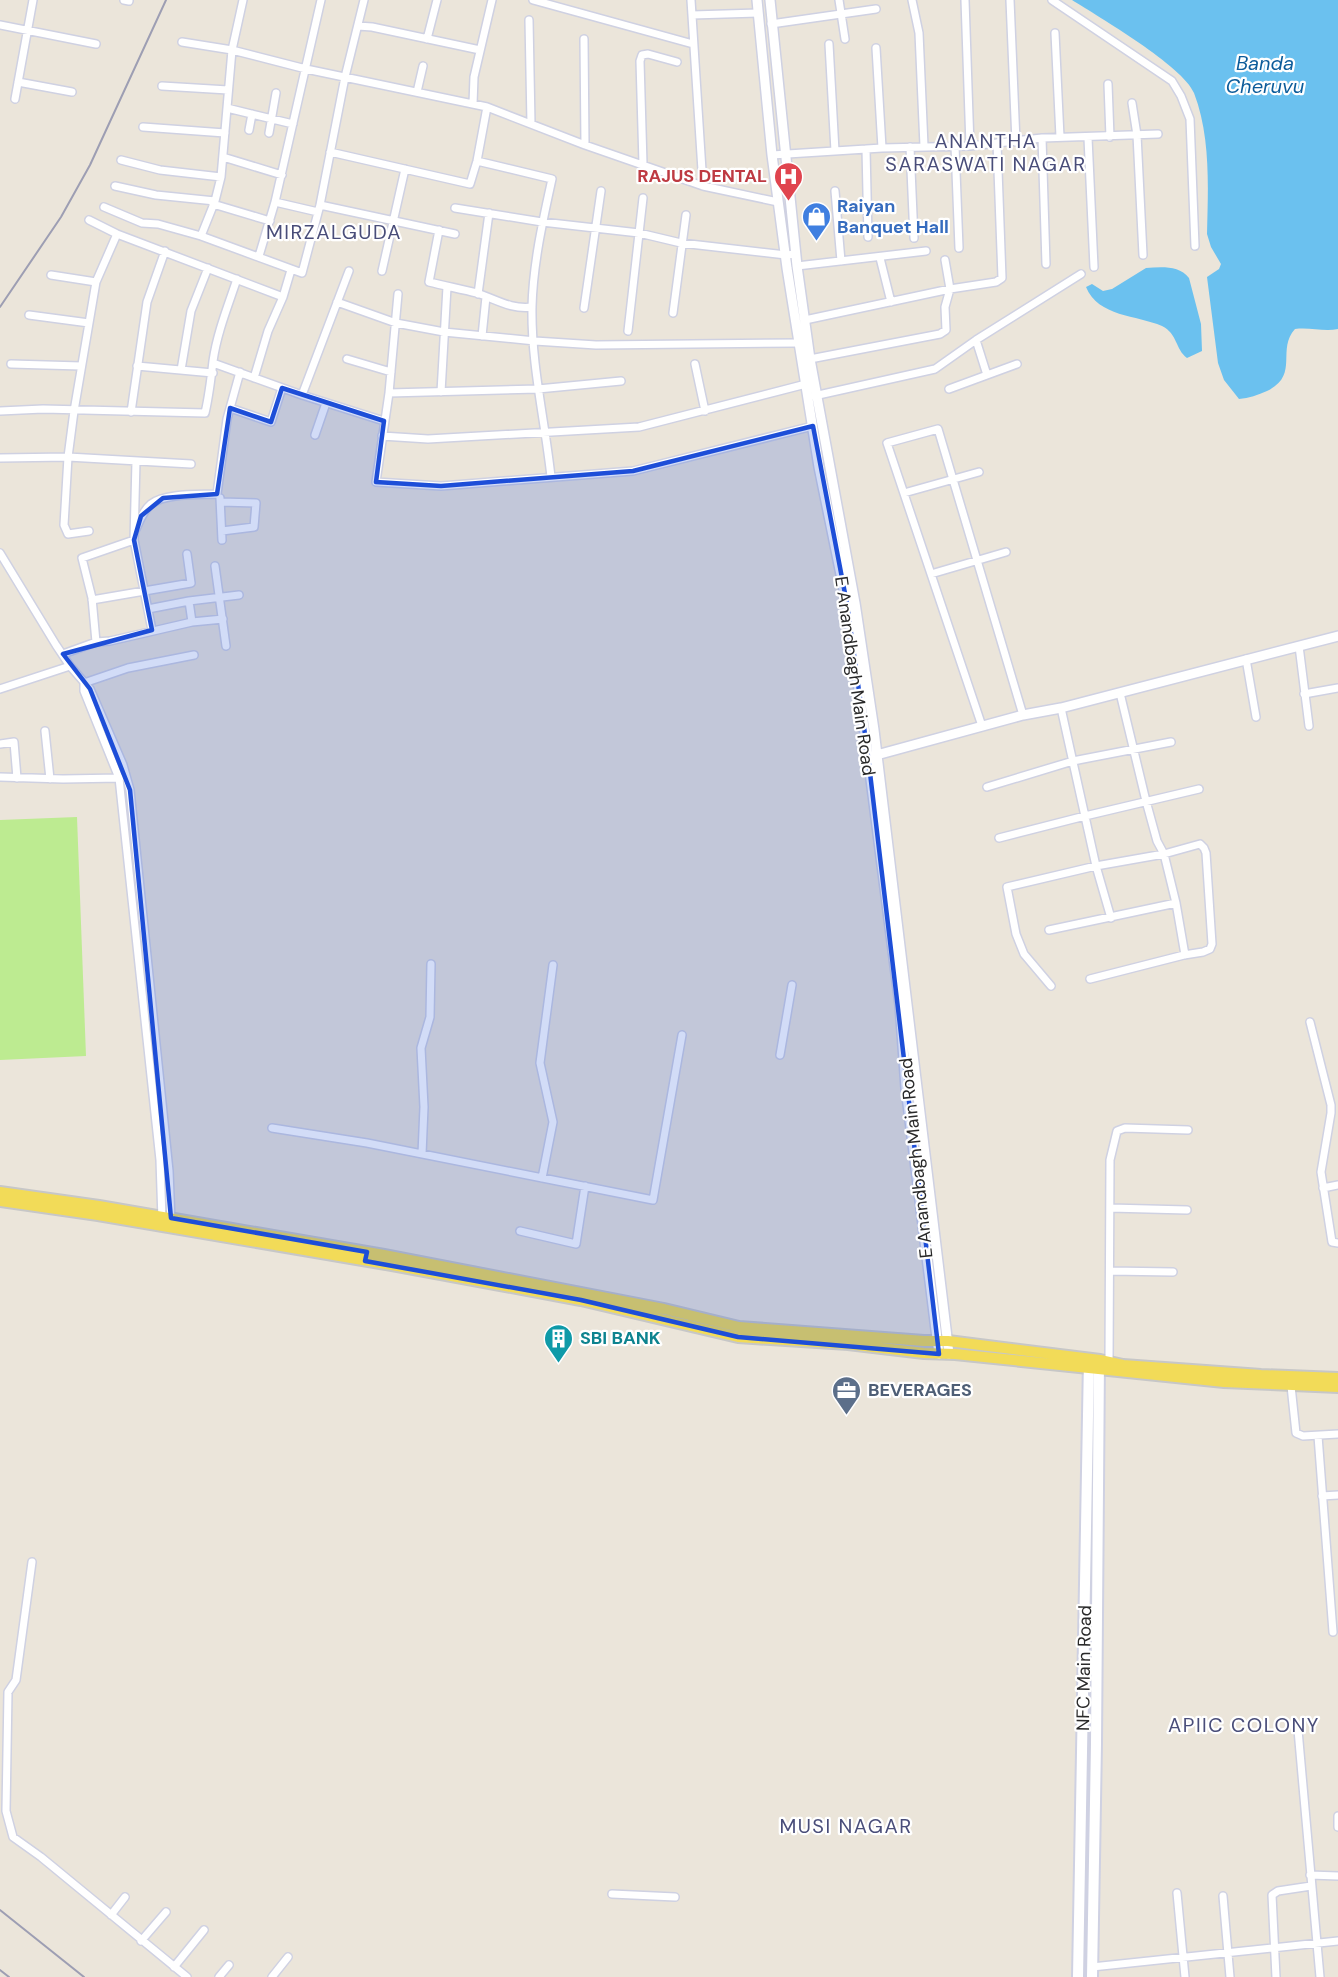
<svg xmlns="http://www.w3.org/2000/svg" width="1338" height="1977" font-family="'DM Sans',sans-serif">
	<rect width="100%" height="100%" fill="#ebe5da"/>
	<path fill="#bdeb91" d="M77 817 86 1056 0 1060V820Z"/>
	<path fill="#6bc1ef" d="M1072 0H1338V329C1324 332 1310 327 1295 329 1276 350 1300 375 1267 391 1258 395 1249 398 1239 399L1224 380 1218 363 1207 277 1219 269 1221 264 1211 247 1207 234C1208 188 1211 137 1194 93 1183 66 1099 17 1072 0Z
		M1146 268C1161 267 1179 265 1189 278L1201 324 1202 351 1187 358C1175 349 1178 334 1162 326 1137 315 1098 317 1086 287L1092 284 1103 291 1112 289Z"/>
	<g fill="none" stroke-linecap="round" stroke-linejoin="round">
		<defs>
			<path id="minor" d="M124 0 129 1
				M533 0 693 44
				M691 0 703 186
				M839 0 845 39
				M912 0 919 33 924 146
				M965 0 970 146
				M1010 0 1016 142
				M1052 0 1172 81 1181 96 1190 119 1195 246
				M692 15 758 13
				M529 20 531 124
				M771 24 876 9
				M0 25 96 44
				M358 26 372 27 480 50
				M1055 33 1060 137
				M427 39 437 0
				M584 39 585 145
				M182 42 232 50 306 69 487 107 585 145 703 186 778 202
				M829 44 835 151
				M876 48 882 148
				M18 82 72 92
				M1108 84 1110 137
				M162 86 228 90
				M417 92 423 66
				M15 99 33 0
				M1132 103 1137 135 1143 255
				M473 104 474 77 492 0
				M227 108 293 124
				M143 127 225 133
				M249 130 252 114
				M269 133 276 93
				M1042 138 1046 264
				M1088 138 1094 267
				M955 146 959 248
				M910 147 914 238
				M866 149 868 237
				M330 152 470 184 477 161 487 107
				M772 155 882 148 970 146 1042 138 1158 134
				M223 157 282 175
				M121 160 160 170 221 177
				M477 161 552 179C543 220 533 264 532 307 531 364 545 421 551 477
				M643 164 640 61 642 55 648 54 677 62
				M115 186 156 195 215 201
				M835 191 841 261
				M275 202 318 212
				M213 204 270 221
				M320 205 455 234
				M104 207 142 223 158 224 201 236 302 273 320 205 345 77 364 0
				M455 208 542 222 639 233 681 243 786 255 796 254
				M89 220 117 234 283 297
				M439 230 429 282C445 286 461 289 477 293 495 299 512 310 532 307
				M201 236 215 201 221 177 232 50 243 0
				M259 256 275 202 321 0
				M880 258 891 302
				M797 266 926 251
				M382 271 405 169
				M51 275 96 282
				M398 294 389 393 376 482 441 486 633 471 813 426
				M478 294 489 213
				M337 302 396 323 444 332 535 341 596 345 799 343
				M584 308 601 191
				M673 313 686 215
				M29 315 89 323
				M805 320 950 289 996 282 1002 278 997 143
				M628 331 643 198
				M482 336 486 297
				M976 340 987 375
				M347 359 391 372
				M810 359 940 334 946 330 945 307 950 289 945 260
				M213 363 302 395 384 421
				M11 364 81 366
				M695 364 705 411
				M137 366 213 373
				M181 370 191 311 208 268
				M254 378 268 331 283 297 291 270
				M949 389 1017 364
				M441 392 447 287
				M389 393 538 389 621 381
				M302 395 349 271
				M814 396 935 369 976 340 1081 274
				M230 408 271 422 282 388
				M0 411 43 409 205 413C209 396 211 379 213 361 217 333 228 306 237 279
				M131 412 147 302 165 251
				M315 435 326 403
				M382 436 428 439 639 427 806 384
				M0 458 68 457 191 464
				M136 461 134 540 152 630
				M904 493 979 472
				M220 498 222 540
				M221 502 256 503 254 527 222 531
				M136 529C140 520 143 511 151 504 165 493 199 495 217 494L227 419 240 372
				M89 531 68 534 64 525 68 457 74 411 96 282 117 234
				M0 553 56 645 70 666 90 689 123 765 130 790 169 1171 171 1221
				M215 566 226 646
				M931 574 1006 552
				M92 600 191 583 187 554
				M148 609 189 601
				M192 622 223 619
				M96 642 92 598 82 558 134 540
				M1299 646 1309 726
				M63 654 96 642 110 641 192 622 189 601 239 595
				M1246 659 1256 717
				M84 683V691L119 778 160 1160 162 1220
				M84 683 128 668 194 655
				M0 689 70 666
				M1120 693 1146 801 1157 841 1164 854 1176 903 1185 955
				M1304 694 1338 688
				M1061 708 1096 866 1111 918
				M982 726 887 443 938 429 1023 715
				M45 731 50 779
				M0 744 14 742 17 778
				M0 777 63 779 120 778
				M987 787 1073 761 1171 742
				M999 838 1085 816 1199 789
				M1049 930 1176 903
				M1051 986 1024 954 1016 934 1007 887 1096 866 1164 854 1200 844 1204 848 1206 853 1212 944 1210 949 1203 952 1184 955 1090 979
				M1310 1022 1331 1105V1113L1321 1172 1332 1242 1338 1243
				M780 1055 792 985
				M272 1128 367 1143 653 1200 682 1035
				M422 1154 424 1107 421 1048 430 1017 431 964
				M542 1178 553 1122 540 1063 553 965
				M1323 1188 1338 1185
				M1110 1208 1187 1210
				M520 1231 576 1244 585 1186
				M1110 1271 1173 1272
				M1109 1362 1110 1160 1117 1131 1125 1128 1188 1130
				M1291 1386 1296 1433 1303 1436 1338 1434
				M1318 1436 1333 1632
				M1322 1496 1338 1495
				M32 1562 16 1680 8 1692 6 1811 13 1837 41 1857 187 1977
				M1298 1730 1320 1977
				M1338 1816V1827
				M1310 1875 1338 1876
				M1177 1893 1185 1977
				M612 1894 675 1897
				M1223 1896 1230 1977
				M111 1915 125 1897
				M141 1941 166 1912
				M174 1967 204 1930
				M1092 1967 1338 1941
				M219 1977 229 1965
				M272 1977 288 1957
				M1276 1977 1272 1895 1278 1891 1311 1886"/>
			<path id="tertiary" d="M757 0 772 155 787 268 819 467 847 604 868 756 900 1005 906 1088 939 1354
				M770 0 797 266 810 359 855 603 874 730 949 1354
				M873 756 1023 715 1061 708 1338 636"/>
			<path id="secondary" d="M1078 1977 1089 1359
				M1092 1977 1096 1744 1099 1360"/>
			<path id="primary" d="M0 1192 99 1206 384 1255 664 1309 739 1327 924 1341H948L1100 1360 1123 1365 1261 1375 1338 1378
				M0 1201 98 1215 392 1265 581 1300 738 1337 848 1344 924 1353 955 1354 1224 1382 1338 1387"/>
		</defs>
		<use href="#minor" stroke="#cfd1e2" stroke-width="10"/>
		<use href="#tertiary" stroke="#cfd1e2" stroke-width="12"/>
		<use href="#secondary" stroke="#cfd1e2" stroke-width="14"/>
		<use href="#primary" stroke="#c7c7c7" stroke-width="14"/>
		<use href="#minor" stroke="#fff" stroke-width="7"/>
		<use href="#tertiary" stroke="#fff" stroke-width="9"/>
		<use href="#secondary" stroke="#fff" stroke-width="10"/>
		<use href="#primary" stroke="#f2db58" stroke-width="10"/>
		<path stroke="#9d9eb3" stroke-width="2" d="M0 307 61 217 90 165 166 0
			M0 1910 84 1977
			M0 1970 9 1977"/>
	</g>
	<path fill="#1d4ed8" fill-opacity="0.2" stroke="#1d4ed8" stroke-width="4.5" stroke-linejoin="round" d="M282 388 384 421 376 482 441 486 633 471 813 426 847 604 868 756 939 1354 738 1337 581 1300 365 1261 367 1252 171 1218 130 790 90 689 63 654 152 630 134 540 141 516 163 498 217 494 230 408 271 422Z"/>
	<defs>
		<symbol id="hospital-pin" viewBox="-11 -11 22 30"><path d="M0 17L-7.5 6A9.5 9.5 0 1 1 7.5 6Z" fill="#e0444e" stroke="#fff"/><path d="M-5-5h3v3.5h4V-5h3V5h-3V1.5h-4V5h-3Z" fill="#fff"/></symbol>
		<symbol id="shop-pin" viewBox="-11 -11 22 30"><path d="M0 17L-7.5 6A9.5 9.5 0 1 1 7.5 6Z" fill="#3f7fe0" stroke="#fff"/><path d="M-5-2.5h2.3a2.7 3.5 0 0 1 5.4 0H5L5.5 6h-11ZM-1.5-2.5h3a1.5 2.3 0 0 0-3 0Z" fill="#fff"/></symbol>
		<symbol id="building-pin" viewBox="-11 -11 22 30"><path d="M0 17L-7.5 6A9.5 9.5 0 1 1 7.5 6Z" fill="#0f9aa8" stroke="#fff"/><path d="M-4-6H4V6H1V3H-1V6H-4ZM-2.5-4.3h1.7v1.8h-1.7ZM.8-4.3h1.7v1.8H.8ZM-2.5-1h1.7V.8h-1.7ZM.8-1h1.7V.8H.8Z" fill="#fff"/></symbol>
		<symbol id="office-pin" viewBox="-11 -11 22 30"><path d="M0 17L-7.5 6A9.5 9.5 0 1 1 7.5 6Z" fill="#5c6f8a" stroke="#fff"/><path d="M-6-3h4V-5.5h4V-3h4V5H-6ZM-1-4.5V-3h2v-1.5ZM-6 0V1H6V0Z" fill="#fff"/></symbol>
	</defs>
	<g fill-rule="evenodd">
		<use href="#hospital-pin" x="772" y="160" width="33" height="45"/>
		<use href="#shop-pin" x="800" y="200" width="33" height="45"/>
		<use href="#building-pin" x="542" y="1322" width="33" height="45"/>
		<use href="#office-pin" x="830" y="1374" width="33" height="45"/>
	</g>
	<g text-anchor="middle" stroke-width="4.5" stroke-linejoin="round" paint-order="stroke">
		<g font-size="18" font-weight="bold" fill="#be3a42" stroke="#fff" text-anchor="end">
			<text x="767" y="182">RAJUS DENTAL</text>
		</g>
		<g font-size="18" font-weight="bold" fill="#366cbe" stroke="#fff" text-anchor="start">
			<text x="837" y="212">Raiyan<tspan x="837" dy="21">Banquet Hall</tspan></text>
		</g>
		<g font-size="18" fill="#292929" stroke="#fff">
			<text transform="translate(855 676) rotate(82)" y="6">E Anandbagh Main Road</text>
			<text transform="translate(916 1158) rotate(-96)" y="6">E Anandbagh Main Road</text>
			<text transform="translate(1084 1668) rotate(-89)" y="6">NFC Main Road</text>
		</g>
		<g font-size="18" font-weight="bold" fill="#0d838f" stroke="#fff" text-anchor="start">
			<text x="580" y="1344">SBI BANK</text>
		</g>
		<g font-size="18" font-weight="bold" fill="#4e5e75" stroke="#fff" text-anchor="start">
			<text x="868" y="1396">BEVERAGES</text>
		</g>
		<g font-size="20" font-style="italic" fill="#0c5c9a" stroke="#fff">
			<text x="1265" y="70">Banda<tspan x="1265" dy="23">Cheruvu</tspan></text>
		</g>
		<g font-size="20" letter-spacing="1.5" fill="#494d79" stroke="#fff">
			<text x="986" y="148">ANANTHA<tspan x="986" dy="23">SARASWATI NAGAR</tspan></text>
			<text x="334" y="239">MIRZALGUDA</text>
			<text x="1244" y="1732">APIIC COLONY</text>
			<text x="846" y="1833">MUSI NAGAR</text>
		</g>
	</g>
</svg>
